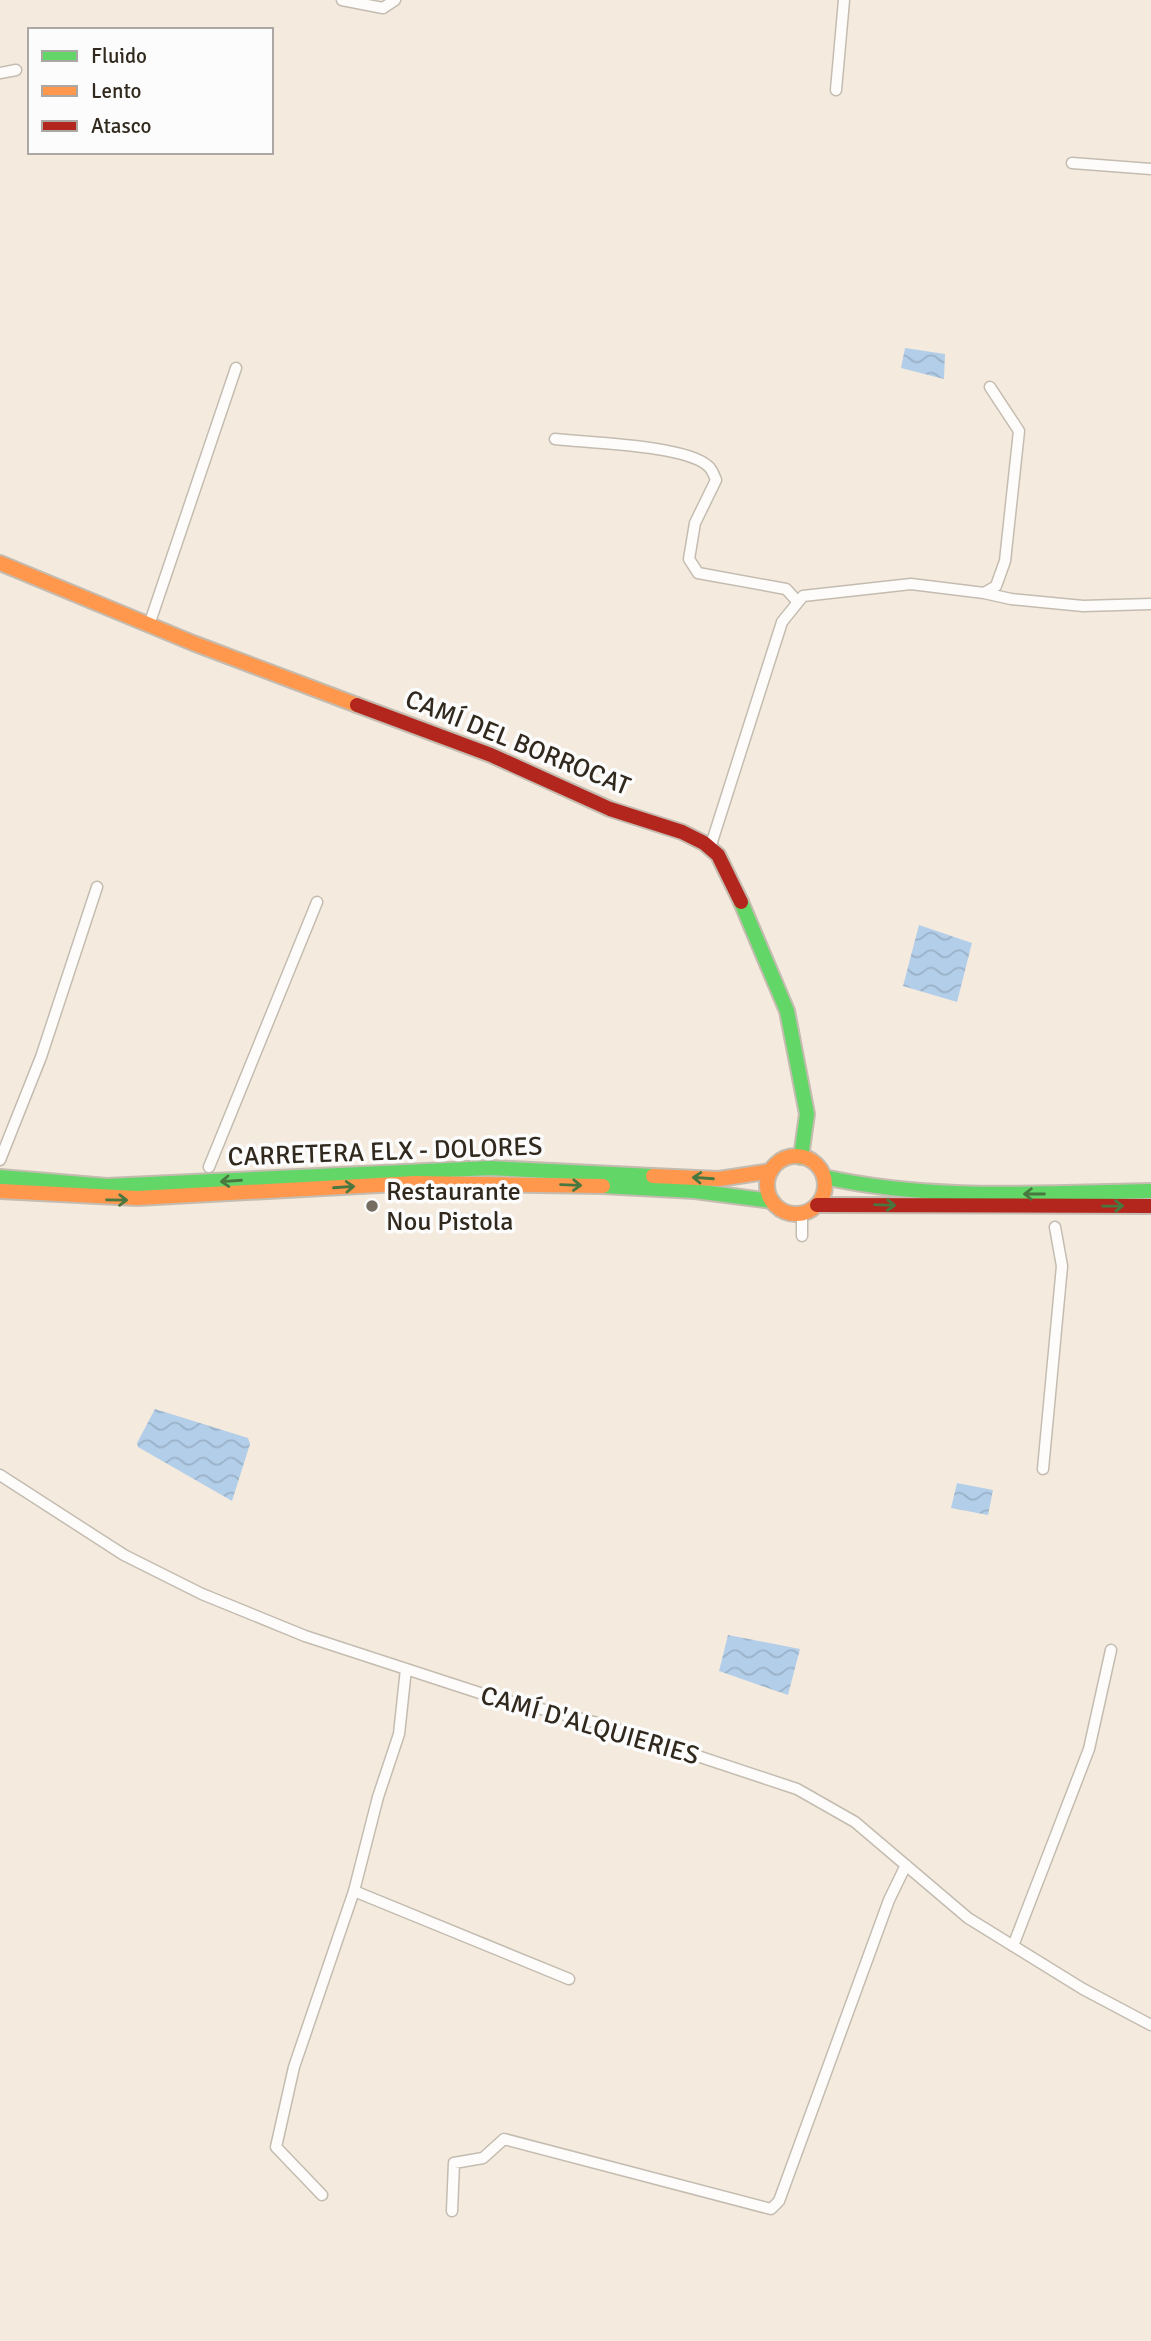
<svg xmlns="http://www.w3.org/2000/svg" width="1151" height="2341" font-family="Signika,sans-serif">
	<defs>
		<pattern id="water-waves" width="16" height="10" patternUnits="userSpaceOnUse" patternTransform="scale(1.75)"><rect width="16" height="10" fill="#b3cee9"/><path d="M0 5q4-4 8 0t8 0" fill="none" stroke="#9ab1c7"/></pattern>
	</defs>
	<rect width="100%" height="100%" fill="#f4ebde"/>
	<path fill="url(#water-waves)" d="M905 348 945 354 944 379 901 368Z
		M919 925 972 943 957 1002 903 986Z
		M155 1409 248 1438 250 1444 232 1501 138 1447 137 1443Z
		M957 1483 993 1490 988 1515 951 1508Z
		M728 1635 800 1649 788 1695 719 1671Z"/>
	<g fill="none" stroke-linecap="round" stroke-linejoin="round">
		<defs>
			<path id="street" d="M342 0 383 8 395 0
				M0 73 16 70
				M836 90 844 0
				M1072 163 1151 169
				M555 439C588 443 686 445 708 466 712 469 714 475 716 480L695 523 689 559 698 573 786 589 798 602
				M984 593 1011 599 1083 606 1151 604
				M149 625 236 368
				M710 848 782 622 803 596 911 584 984 593 996 586 1005 561 1019 431 990 387
				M0 1160 41 1057 97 887
				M209 1167 317 902
				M802 1236V1214
				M1043 1469 1062 1266 1055 1227
				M0 1475 124 1555 202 1594 305 1636 492 1697 598 1723 797 1789 855 1822 968 1918 1083 1989 1151 2025
				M406 1669 399 1734 378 1797 354 1891 569 1979
				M1013 1946 1089 1749 1111 1650
				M322 2195 276 2147 294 2067 354 1891
				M452 2211 454 2163 483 2158 504 2139 771 2209 779 2201 889 1900 906 1865"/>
			<path id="fast" d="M741 902 787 1011 807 1114 801 1157
				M0 1177 107 1186 490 1168 653 1176
				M824 1177C933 1201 1041 1193 1151 1191
				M603 1186 695 1191 772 1201"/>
			<path id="slow" d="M0 563 193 643 357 705
				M767 1185a29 29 0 1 1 58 0a29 29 0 1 1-58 0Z
				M653 1176 719 1179 771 1171
				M0 1191 137 1198 415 1183 603 1186"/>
			<path id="jam" d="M357 705 491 755 610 809 682 832 704 843 718 855 741 902
				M817 1205 1151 1206"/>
		</defs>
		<use href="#street" stroke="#c4bcb0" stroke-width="13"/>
		<use href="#fast" stroke="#c4bcb0" stroke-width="18"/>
		<use href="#slow" stroke="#c4bcb0" stroke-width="18"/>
		<use href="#jam" stroke="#c4bcb0" stroke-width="18"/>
		<use href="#street" stroke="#fdfcfa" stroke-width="10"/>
		<use href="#fast" stroke="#63d668" stroke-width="14"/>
		<use href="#slow" stroke="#ff974d" stroke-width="14"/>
		<use href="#jam" stroke="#b3261e" stroke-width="14"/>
	</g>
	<defs><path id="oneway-shaft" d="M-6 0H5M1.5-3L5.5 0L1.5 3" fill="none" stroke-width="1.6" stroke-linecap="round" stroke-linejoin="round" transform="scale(1.75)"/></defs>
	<g stroke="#48773f">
		<use href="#oneway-shaft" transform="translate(703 1178) rotate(-176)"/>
		<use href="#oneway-shaft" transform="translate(231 1181) rotate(176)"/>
		<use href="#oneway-shaft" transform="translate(571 1185) rotate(2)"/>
		<use href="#oneway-shaft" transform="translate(344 1187) rotate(-4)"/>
		<use href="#oneway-shaft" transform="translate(1034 1194) rotate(-180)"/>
		<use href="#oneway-shaft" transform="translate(117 1200) rotate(1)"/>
		<use href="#oneway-shaft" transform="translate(885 1205) rotate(2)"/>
		<use href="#oneway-shaft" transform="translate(1113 1206) rotate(-1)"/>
	</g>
	<circle fill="#756d61" stroke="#fcfcfc" stroke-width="2.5" cx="372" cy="1206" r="7"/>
	<g text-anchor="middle" stroke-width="7" stroke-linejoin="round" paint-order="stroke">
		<g font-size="26" fill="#31291d" stroke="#fcfcfc">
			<text transform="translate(518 742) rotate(22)" y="9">CAMÍ DEL BORROCAT</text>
			<text transform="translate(385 1151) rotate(-2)" y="9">CARRETERA ELX - DOLORES</text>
			<text transform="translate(590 1725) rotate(16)" y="9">CAMÍ D'ALQUIERIES</text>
		</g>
		<g font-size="26" fill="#31291d" stroke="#fcfcfc" text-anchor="start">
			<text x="386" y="1200">Restaurante<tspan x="386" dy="30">Nou Pistola</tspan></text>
		</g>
	</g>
	<rect x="28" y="28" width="245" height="126" fill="#fcfcfc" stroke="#aba8a3" stroke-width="2"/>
	<rect x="42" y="51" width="35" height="10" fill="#63d668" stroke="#aba8a3" stroke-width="2"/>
	<text x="91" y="63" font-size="21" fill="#31291d">Fluido</text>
	<rect x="42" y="86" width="35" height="10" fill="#ff974d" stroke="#aba8a3" stroke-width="2"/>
	<text x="91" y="98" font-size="21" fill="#31291d">Lento</text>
	<rect x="42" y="121" width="35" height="10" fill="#b3261e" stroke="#aba8a3" stroke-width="2"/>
	<text x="91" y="133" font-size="21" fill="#31291d">Atasco</text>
</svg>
